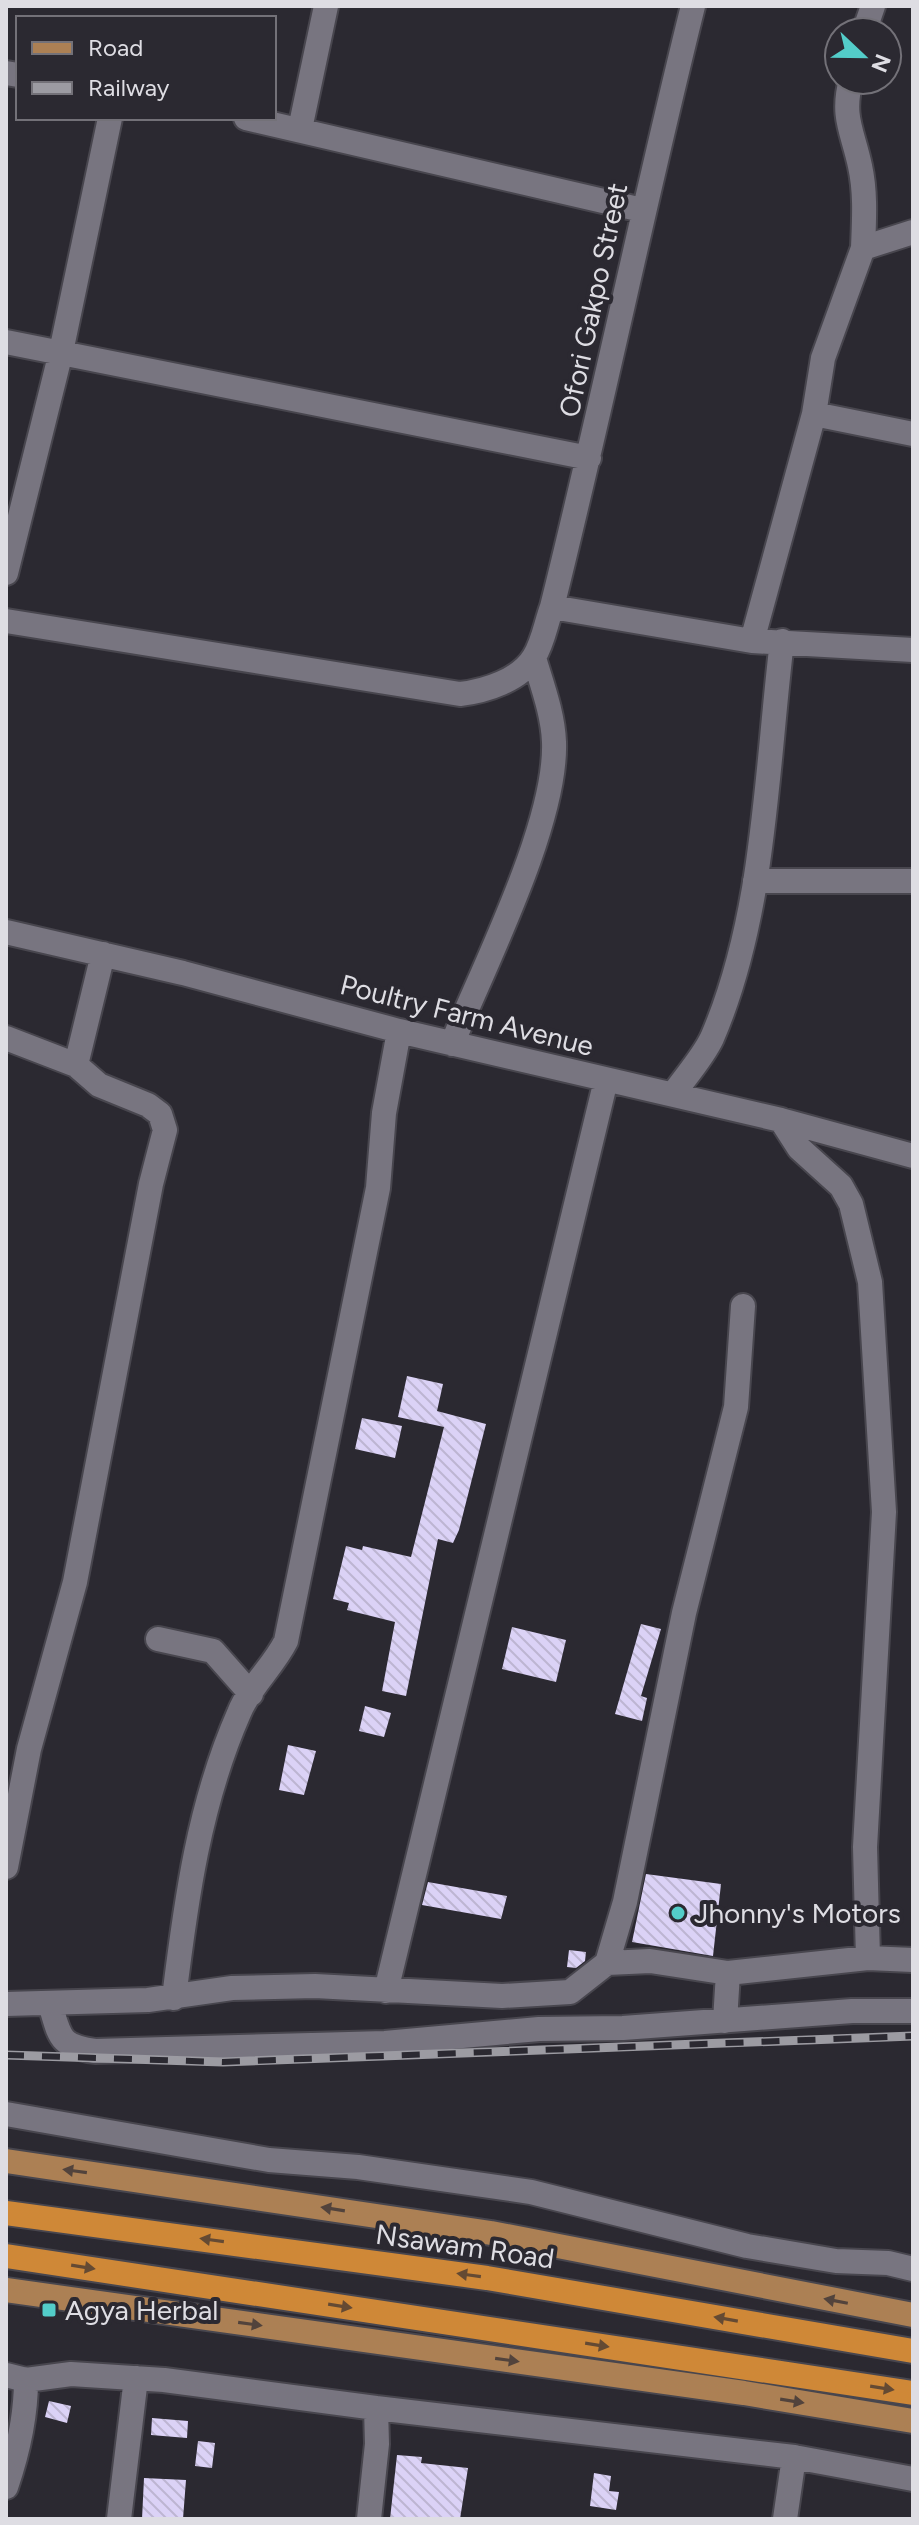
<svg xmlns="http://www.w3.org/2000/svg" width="919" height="2525" font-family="Figtree,sans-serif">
	<defs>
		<pattern id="building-back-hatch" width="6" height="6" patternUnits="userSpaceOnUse" patternTransform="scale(2)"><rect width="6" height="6" fill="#dbd2f6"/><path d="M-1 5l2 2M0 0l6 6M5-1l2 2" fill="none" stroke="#bdb5d2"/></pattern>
	</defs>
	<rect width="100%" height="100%" fill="#2b2931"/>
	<path fill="url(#building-back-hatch)" d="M407 1376 443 1384 437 1411 486 1424 459 1530 453 1543 438 1539 406 1696 382 1691 395 1622 347 1610 349 1603 333 1599 346 1546 362 1550 363 1546 411 1557 444 1427 398 1417Z
		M362 1418 402 1426 395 1458 355 1449Z
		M641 1624 661 1629 641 1696 647 1698 642 1721 615 1714Z
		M512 1627 566 1640 556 1682 502 1669Z
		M365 1706 391 1713 384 1737 359 1731Z
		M288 1745 316 1751 304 1795 279 1790Z
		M646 1874 721 1884 713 1956 632 1942Z
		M428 1882 507 1896 501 1919 422 1905Z
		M569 1950 586 1952 585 1961 576 1968 567 1967Z
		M49 2401 71 2406 67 2423 45 2417Z
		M152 2418 188 2421 187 2438 151 2435Z
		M198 2441 215 2443 212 2468 195 2466Z
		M397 2455 422 2457 421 2463 468 2468 460 2519H390Z
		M594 2473 611 2476 609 2491 619 2492 616 2510 590 2506Z
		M144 2478 186 2480 183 2519H142Z"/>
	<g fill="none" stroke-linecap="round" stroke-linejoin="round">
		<defs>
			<path id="minor" d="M864 32 873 6
				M6 73 18 75
				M851 80C841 117 853 132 860 166 866 193 864 221 863 248
				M246 118 642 210
				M300 129 326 6
				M6 342 589 458
				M814 414 913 434
				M6 573 61 352 110 118
				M552 607C602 407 643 206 693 6
				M6 621 460 694C486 691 520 680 534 657 543 643 546 623 552 607L752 641 913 650
				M752 641 814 414 823 358 863 248 913 232
				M755 881H913
				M6 932 183 973 399 1031 781 1120 913 1156
				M6 1038 76 1065 103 954
				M452 1044C484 966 557 823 554 742 553 714 542 685 534 658
				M674 1093C686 1076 703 1057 712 1038 765 915 766 772 782 641
				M781 1120 799 1148 841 1186 851 1204 870 1282 884 1512 865 1847 868 1958
				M158 1639 213 1651 251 1694
				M6 1867 29 1749 75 1582 151 1184 165 1130 160 1114 148 1105 99 1085 76 1065
				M607 1963 625 1902 684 1613 736 1407 743 1306
				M386 1991 606 1080
				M174 1998C186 1900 199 1804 239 1713 250 1686 273 1667 286 1641L378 1188 384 1113 399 1031
				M6 2004 148 2000 232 1988 315 1986 502 1996 570 1992 607 1963 650 1961 728 1973 868 1958 913 1960
				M50 2004C60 2036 58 2046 95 2051L385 2043 539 2029 623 2028 852 2011H913
				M725 2021 728 1973
				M6 2114 269 2160 358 2167 531 2192 747 2246 836 2261 888 2263 913 2269
				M6 2375 26 2380C26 2417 18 2452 6 2487
				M26 2380 71 2374 164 2380 376 2408 377 2444 369 2519
				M376 2408 794 2457 913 2479
				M119 2519 136 2378
				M785 2519 794 2457"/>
			<path id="major" d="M6 2161 491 2233 913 2315
				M6 2290 744 2393 913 2421"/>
			<path id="highway" d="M6 2213 487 2278 913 2351
				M6 2256 913 2393"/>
		</defs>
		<use href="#minor" stroke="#48464e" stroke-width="28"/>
		<use href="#major" stroke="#48464e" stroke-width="28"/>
		<use href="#highway" stroke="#48464e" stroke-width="28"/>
		<use href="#minor" stroke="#787580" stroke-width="24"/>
		<use href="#major" stroke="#ac8054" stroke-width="24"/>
		<use href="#highway" stroke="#cf8837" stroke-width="24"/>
		<defs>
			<path id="rail" d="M6 2055 223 2062 913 2036"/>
		</defs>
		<use href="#rail" stroke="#9c9ba2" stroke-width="9"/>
		<use href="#rail" stroke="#2b2931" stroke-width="6" stroke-dasharray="18" stroke-linecap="butt"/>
	</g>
	<defs><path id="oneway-solid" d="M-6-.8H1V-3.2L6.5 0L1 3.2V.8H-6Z" transform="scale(2)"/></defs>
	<g fill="#52433c">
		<use href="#oneway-solid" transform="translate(75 2171) rotate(-172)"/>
		<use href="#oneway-solid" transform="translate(333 2209) rotate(-171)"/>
		<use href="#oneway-solid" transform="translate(836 2301) rotate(-169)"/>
		<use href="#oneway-solid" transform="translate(250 2324) rotate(8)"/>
		<use href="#oneway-solid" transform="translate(507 2360) rotate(8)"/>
		<use href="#oneway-solid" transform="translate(792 2401) rotate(9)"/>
	</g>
	<g fill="#644a33">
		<use href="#oneway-solid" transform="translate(212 2240) rotate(-172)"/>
		<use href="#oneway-solid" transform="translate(83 2267) rotate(9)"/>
		<use href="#oneway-solid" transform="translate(469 2275) rotate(-172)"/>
		<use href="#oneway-solid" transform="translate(340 2306) rotate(9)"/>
		<use href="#oneway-solid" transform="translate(726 2319) rotate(-170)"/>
		<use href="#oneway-solid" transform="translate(597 2345) rotate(9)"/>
		<use href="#oneway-solid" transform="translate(882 2388) rotate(9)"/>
	</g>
	<g fill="#53cdc9" stroke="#2b2931" stroke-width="3">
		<circle cx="678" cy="1913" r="8"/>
		<rect x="41" y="2302" width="16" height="16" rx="4"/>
	</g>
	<g text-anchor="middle" stroke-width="8" stroke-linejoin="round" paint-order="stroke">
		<g font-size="28" fill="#dedde3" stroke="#2b2931">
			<text transform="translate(593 300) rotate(-78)" y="10">Ofori Gakpo Street</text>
			<text transform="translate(467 1015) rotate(14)" y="10">Poultry Farm Avenue</text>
			<text transform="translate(465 2246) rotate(8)" y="10">Nsawam Road</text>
		</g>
		<g font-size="28" fill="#dedde3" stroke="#2b2931" text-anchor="start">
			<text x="694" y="1923">Jhonny's Motors</text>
			<text x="65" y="2320">Agya Herbal</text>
		</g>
	</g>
	<rect width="919" height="2525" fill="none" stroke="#dedde3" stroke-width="16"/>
	<rect x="16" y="16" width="260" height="104" fill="#2b2931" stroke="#737178" stroke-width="2"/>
	<rect x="32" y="42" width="40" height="12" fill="#ac8054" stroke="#737178" stroke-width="2"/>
	<text x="88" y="56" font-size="24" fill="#dedde3">Road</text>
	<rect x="32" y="82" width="40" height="12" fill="#9c9ba2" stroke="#737178" stroke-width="2"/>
	<text x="88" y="96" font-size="24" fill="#dedde3">Railway</text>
	<g transform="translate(863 56) rotate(112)"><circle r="38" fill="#2b2931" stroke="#737178" stroke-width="2"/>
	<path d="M0-6L14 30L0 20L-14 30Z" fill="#53cdc9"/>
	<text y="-12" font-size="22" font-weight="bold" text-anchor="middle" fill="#dedde3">N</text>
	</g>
</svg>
